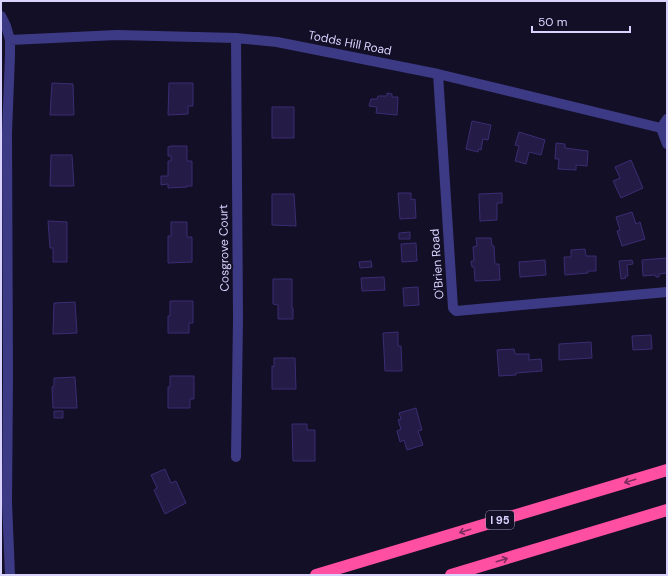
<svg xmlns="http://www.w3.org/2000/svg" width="668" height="576" font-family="'DM Sans',sans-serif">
	<rect width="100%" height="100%" fill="#130f26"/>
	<path fill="#241b47" stroke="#3b2d73" d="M52 83 73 84 74 115H50Z
		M169 83H193V106H188V114L168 115Z
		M387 93 392 94V97H398L397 115 376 113 377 107 369 106 371 99H377L378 96H387Z
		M272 107H294V138H272Z
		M472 121 491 125 488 140 483 139 481 150 479 149 478 152 466 149Z
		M519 132 545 140 541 155 529 152 526 164 515 161 519 146 515 145Z
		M556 143 565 144V148L588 151 587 166 576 165V170L558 169 559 159H555Z
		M171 146H187V161H192V186H187V187L168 188V184L161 185V176H168V161H171V156H168V147Z
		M51 155H72L74 186H50Z
		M631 160 643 188 621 198 613 181 620 178 615 167Z
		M398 193H411V200L415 199 416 218 400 219Z
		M502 193V203H497V220L480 221 479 194Z
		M272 194H294L296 226 272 225Z
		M632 212 636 224 640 222 645 239 622 246 617 231 620 230 616 217Z
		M48 221 67 222V262H53V248H50Z
		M171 222H187V237H192V262L168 263V236H171Z
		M410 232V239H399V233Z
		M476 238H491L492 246H494L495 264H499L500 280 475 281 474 267H472L471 261H474L473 247 477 246Z
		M416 243 417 261 402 262 401 244Z
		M585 249 586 256H596V271H588V273L565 275 564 257H571V250Z
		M667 258V273L659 274V277H656L655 275 643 276 642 260Z
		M545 260 546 275 520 277 519 262Z
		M632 260 633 264 627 265 628 276H625L626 278 621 279 619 261Z
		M371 261 372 267 360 268 359 262Z
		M384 277 385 290 362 291 361 278Z
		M273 279H292V308H293V319H278V305L273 304Z
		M418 287 419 305 404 306 403 288Z
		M170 301H193V323H189V333H168V316H170Z
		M75 302 77 333 53 334 54 303Z
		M398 332V346H401L402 371H385L383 333Z
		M651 335 652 349 633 350 632 336Z
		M591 342 592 358 559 360V344Z
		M514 349 515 354H529V360L541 359 542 371 516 373V375L499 376 497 350Z
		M274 358H295L296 389H272V366L274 367Z
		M170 376H194V399H190V408H168V387H170Z
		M75 377 77 408H53L52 387 54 386V378Z
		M416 408 422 430 418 431 423 445 407 450 404 440 400 442 397 431 401 429 398 420 401 419 399 413Z
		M54 411H63V418H54Z
		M292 424H307V430H315V461H293Z
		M165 469 171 483 176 481 186 503 165 514 154 490 157 488 151 475Z"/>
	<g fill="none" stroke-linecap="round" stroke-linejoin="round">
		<path stroke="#3d3a85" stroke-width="10" d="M1 16 6 26 10 40V55L7 133 8 377 7 502 10 575
			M10 40 117 35 236 38 277 42 438 74 661 128
			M438 74 453 308 456 311 667 292
			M661 128 667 144
			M661 128 667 119
			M236 457 238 318 236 38"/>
		<path stroke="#ff4fa3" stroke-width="12" d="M316 575 667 470
			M451 575 667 510"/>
	</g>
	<defs><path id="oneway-shaft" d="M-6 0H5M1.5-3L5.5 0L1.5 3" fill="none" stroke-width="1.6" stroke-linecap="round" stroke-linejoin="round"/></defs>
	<g stroke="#7d2c5e">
		<use href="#oneway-shaft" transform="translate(630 481) rotate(163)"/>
		<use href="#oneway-shaft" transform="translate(465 531) rotate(163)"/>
		<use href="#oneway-shaft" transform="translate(502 560) rotate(-17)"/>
	</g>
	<g text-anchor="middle" stroke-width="4" stroke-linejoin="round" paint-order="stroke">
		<rect fill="#130f26" stroke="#9e99be" stroke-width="1" x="486" y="511" width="28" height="18" rx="3"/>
		<g font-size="11" font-weight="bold" fill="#d9d4ff">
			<text x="500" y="524">I 95</text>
		</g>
		<g font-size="12" fill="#d9d4ff" stroke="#130f26">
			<text transform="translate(350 43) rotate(11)" y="4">Todds Hill Road</text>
			<text transform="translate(224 248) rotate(-91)" y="4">Cosgrove Court</text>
			<text transform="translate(437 264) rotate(-94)" y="4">O'Brien Road</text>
		</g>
	</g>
	<rect width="668" height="576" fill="none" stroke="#d9d4ff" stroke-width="4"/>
	<path d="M532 26v6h98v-6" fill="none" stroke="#d9d4ff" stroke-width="2"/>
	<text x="538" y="26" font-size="12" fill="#d9d4ff" stroke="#130f26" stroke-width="3" paint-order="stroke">50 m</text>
</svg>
